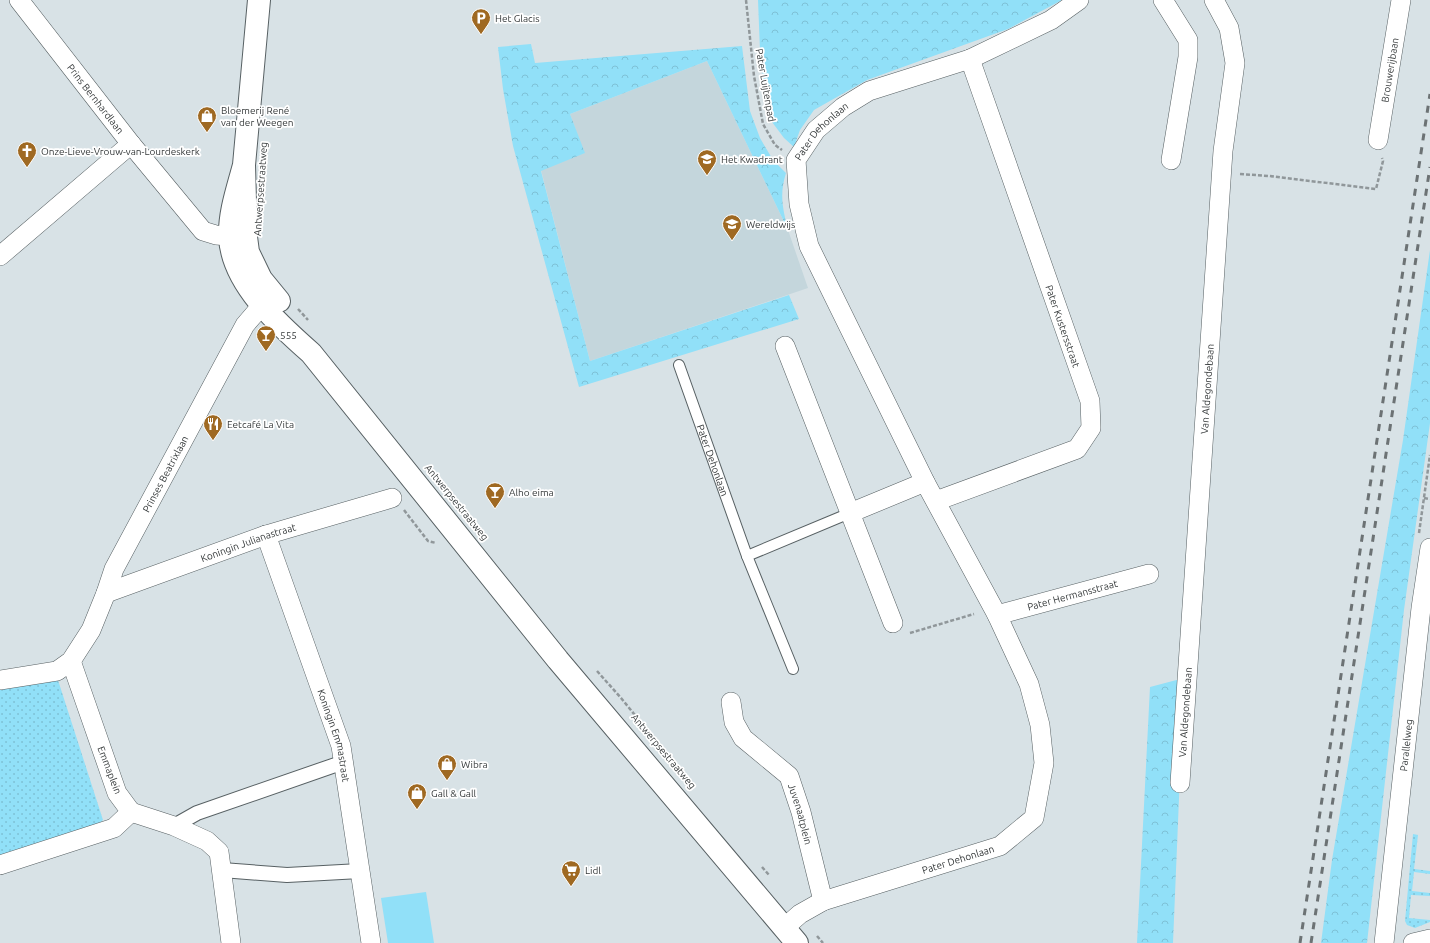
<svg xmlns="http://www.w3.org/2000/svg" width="1430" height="943" font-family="Ubuntu,sans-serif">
	<defs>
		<pattern id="green-dots" width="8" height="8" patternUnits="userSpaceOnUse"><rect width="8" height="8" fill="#91e0f8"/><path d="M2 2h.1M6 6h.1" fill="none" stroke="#7ec1d6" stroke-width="1.8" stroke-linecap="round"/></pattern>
		<pattern id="forest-crowns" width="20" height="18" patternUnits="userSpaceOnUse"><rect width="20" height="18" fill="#91e0f8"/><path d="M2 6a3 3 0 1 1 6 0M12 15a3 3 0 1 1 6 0" fill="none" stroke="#7ec1d6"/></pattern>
	</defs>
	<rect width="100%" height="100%" fill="#d8e2e6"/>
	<path fill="#c4d6dc" d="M707 61 788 230 808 288 590 361 541 170 584 153 570 114Z"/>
	<path fill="url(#green-dots)" d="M57 677 103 820 96 826 0 857V687Z
		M1413 834 1418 835 1414 869 1430 871V874L1414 872 1412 891 1430 893V896L1411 895 1409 918 1430 920V922L1415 928 1407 925 1405 921Z"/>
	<path fill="url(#forest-crowns)" d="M758 0H1062L1008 29 867 80 814 110 800 130 794 147 784 138 772 122 764 85 760 51Z
		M531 44 535 63 742 46 750 111 760 138 773 160 786 173C779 195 783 209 788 230L707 61 570 114 585 153 541 171 590 361 789 295 799 319 579 387 513 146 503 89 498 47Z
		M1430 250V423L1404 610 1367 943H1321L1332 860 1403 440Z
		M1184 678 1173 943H1137L1150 687Z"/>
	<path fill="#91e0f8" d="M426 892 434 943H388L381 898Z"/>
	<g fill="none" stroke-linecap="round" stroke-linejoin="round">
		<defs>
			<g id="service">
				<path id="s1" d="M679 365 747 556 793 669"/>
				<path d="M747 556 850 513"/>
			</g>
			<path id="pedestrian" d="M174 826 197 813 344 762
				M222 870 287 875 360 871"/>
			<g id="minor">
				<path id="s2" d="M19 0 131 144 203 231 216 235 230 236"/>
				<path d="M1163 0 1188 40V57L1171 160"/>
				<path id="s3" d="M1378 140 1401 0"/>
				<path d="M0 256 131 144"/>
				<path d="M785 346 893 623"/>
				<path d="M936 501 1077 449 1091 428 1090 401 970 59"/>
				<path d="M850 513 925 482"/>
				<path id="s4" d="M266 535 341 746 371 943"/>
				<path id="s5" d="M106 593 266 535 392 498"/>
				<path id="s6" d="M997 615 1149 574"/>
				<path id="s7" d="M0 680 57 671 71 661 91 630 106 593 114 569 245 325 257 311 274 297"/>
				<path id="s8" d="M731 702 734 722 743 738 789 776 801 812 823 901"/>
				<path id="s9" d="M1180 783 1223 151 1235 63 1229 28 1214 0"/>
				<path d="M131 812 174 826 207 841 219 852 231 943"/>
				<path d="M0 865 114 828 131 812 117 793 71 661"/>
				<path id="s10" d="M784 928 800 914 823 901 1000 846 1034 818 1044 763 1040 725 1029 684 997 615 925 482 809 246 799 204 796 160 816 130 843 107 869 91 970 59 1051 20 1079 0"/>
				<path id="s11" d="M1384 943 1421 608 1430 548"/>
				<path d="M1413 943 1430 939"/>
			</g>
			<path id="tertiary" d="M259 0 244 165 246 237 248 252 261 279 279 301
				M244 165C238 188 229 213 230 237 232 283 278 324 311 353L558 660 797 943"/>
		</defs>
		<use href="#service" stroke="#576063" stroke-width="12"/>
		<use href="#pedestrian" stroke="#576063" stroke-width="16"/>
		<use href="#minor" stroke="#576063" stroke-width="20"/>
		<use href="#tertiary" stroke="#576063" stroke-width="24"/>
		<path stroke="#90979a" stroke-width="2.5" stroke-dasharray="4 2" stroke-linecap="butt" d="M746 0 754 76 763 124 775 145 782 150
			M1240 174 1269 176 1376 189 1383 161 1382 158
			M298 309 308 320
			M1424 498 1430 499
			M404 510 428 541 436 543
			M1419 533 1430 455
			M910 633 974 614
			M597 671 621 698 648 731
			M762 867 769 875
			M817 936 823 943"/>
		<use href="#service" stroke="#fff" stroke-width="10"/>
		<use href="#pedestrian" stroke="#fff" stroke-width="14"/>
		<use href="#minor" stroke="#fff" stroke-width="19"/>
		<use href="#tertiary" stroke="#fff" stroke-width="22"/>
		<path stroke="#6c7274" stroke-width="3" stroke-dasharray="7 7" stroke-linecap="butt" d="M1300 943 1430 94
			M1311 943 1430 167"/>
	</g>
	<defs>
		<symbol id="parking-pin" viewBox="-11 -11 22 30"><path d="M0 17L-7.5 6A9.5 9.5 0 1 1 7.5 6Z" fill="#9f6922" stroke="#fff"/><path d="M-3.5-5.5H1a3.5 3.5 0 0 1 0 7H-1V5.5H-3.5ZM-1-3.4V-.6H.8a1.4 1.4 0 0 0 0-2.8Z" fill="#fff"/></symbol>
		<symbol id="shop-pin" viewBox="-11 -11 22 30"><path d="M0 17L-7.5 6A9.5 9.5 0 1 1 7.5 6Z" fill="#9f6922" stroke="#fff"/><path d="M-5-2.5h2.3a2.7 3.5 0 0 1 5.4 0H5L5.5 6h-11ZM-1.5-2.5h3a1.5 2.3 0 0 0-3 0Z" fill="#fff"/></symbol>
		<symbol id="church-pin" viewBox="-11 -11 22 30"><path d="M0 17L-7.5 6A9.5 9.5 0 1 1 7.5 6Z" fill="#9f6922" stroke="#fff"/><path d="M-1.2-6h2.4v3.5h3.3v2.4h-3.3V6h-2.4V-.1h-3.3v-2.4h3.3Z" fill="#fff"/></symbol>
		<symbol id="school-pin" viewBox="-11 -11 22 30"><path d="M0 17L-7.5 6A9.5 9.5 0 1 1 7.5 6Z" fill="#9f6922" stroke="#fff"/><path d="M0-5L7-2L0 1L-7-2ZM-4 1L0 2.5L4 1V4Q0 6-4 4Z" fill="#fff"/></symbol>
		<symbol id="bar-pin" viewBox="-11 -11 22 30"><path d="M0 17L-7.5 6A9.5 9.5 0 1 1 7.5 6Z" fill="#9f6922" stroke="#fff"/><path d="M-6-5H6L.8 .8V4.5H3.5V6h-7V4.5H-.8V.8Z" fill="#fff"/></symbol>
		<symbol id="restaurant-pin" viewBox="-11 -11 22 30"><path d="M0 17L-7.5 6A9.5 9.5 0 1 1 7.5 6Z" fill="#9f6922" stroke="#fff"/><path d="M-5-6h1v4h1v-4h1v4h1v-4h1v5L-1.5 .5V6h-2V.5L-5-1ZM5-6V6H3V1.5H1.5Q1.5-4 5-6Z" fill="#fff"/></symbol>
		<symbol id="supermarket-pin" viewBox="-11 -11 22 30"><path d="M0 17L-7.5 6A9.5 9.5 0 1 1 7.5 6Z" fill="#9f6922" stroke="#fff"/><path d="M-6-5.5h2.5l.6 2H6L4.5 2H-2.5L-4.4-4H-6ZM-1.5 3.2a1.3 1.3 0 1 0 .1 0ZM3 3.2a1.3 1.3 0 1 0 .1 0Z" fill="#fff"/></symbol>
	</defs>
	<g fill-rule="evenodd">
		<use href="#parking-pin" x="470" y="7" width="22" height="30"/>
		<use href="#shop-pin" x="196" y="105" width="22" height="30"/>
		<use href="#church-pin" x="16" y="140" width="22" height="30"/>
		<use href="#school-pin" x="696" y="148" width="22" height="30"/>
		<use href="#school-pin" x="721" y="213" width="22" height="30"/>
		<use href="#bar-pin" x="255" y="324" width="22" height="30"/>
		<use href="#restaurant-pin" x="202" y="413" width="22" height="30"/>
		<use href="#bar-pin" x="484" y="481" width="22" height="30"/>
		<use href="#shop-pin" x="436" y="753" width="22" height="30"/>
		<use href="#shop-pin" x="406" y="782" width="22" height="30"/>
		<use href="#supermarket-pin" x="560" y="859" width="22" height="30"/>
	</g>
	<g text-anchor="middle" stroke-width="3.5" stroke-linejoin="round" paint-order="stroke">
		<g font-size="10" fill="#363a3b" stroke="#fff" text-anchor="start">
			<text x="495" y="22">Het Glacis</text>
			<text x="221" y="114">Bloemerij René<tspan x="221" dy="12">van der Weegen</tspan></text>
			<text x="41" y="155">Onze-Lieve-Vrouw-van-Lourdeskerk</text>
			<text x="721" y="163">Het Kwadrant</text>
			<text x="746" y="228">Wereldwijs</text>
			<text x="280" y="339">555</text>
			<text x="227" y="428">Eetcafé La Vita</text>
			<text x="509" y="496">Alho eima</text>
			<text x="461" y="768">Wibra</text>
			<text x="431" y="797">Gall &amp; Gall</text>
			<text x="585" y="874">Lidl</text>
		</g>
		<g font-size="10" fill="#363a3b" stroke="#fff">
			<text dy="4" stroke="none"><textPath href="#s3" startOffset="71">Brouwerijbaan</textPath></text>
			<text transform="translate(766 85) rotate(80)" y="4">Pater Luijtenpad</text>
			<text dy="4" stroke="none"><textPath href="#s2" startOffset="125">Prins Bernhardlaan</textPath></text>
			<text dy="4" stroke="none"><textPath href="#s10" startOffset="1030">Pater Dehonlaan</textPath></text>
			<text transform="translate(260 189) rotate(-86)" y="4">Antwerpsestraatweg</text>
			<text transform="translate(1063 326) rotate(71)" y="4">Pater Kustersstraat</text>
			<text dy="4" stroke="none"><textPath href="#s9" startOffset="395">Van Aldegondebaan</textPath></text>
			<text dy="4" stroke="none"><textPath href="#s1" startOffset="101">Pater Dehonlaan</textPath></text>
			<text dy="4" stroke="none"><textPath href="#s7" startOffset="285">Prinses Beatrixlaan</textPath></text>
			<text transform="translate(457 502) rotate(51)" y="4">Antwerpsestraatweg</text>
			<text dy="4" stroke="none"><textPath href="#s5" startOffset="151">Koningin Julianastraat</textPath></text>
			<text dy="4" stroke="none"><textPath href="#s6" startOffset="78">Pater Hermansstraat</textPath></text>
			<text dy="4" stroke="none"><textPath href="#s9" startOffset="71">Van Aldegondebaan</textPath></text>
			<text dy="4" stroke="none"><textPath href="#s4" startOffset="212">Koningin Emmastraat</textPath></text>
			<text dy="4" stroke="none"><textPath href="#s11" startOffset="199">Parallelweg</textPath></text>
			<text transform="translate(664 751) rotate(50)" y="4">Antwerpsestraatweg</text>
			<text transform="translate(110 770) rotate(69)" y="4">Emmaplein</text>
			<text dy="4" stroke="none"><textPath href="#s8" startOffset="138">Juvenaatplein</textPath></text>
			<text dy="4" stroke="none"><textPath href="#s10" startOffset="189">Pater Dehonlaan</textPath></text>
		</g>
	</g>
</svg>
